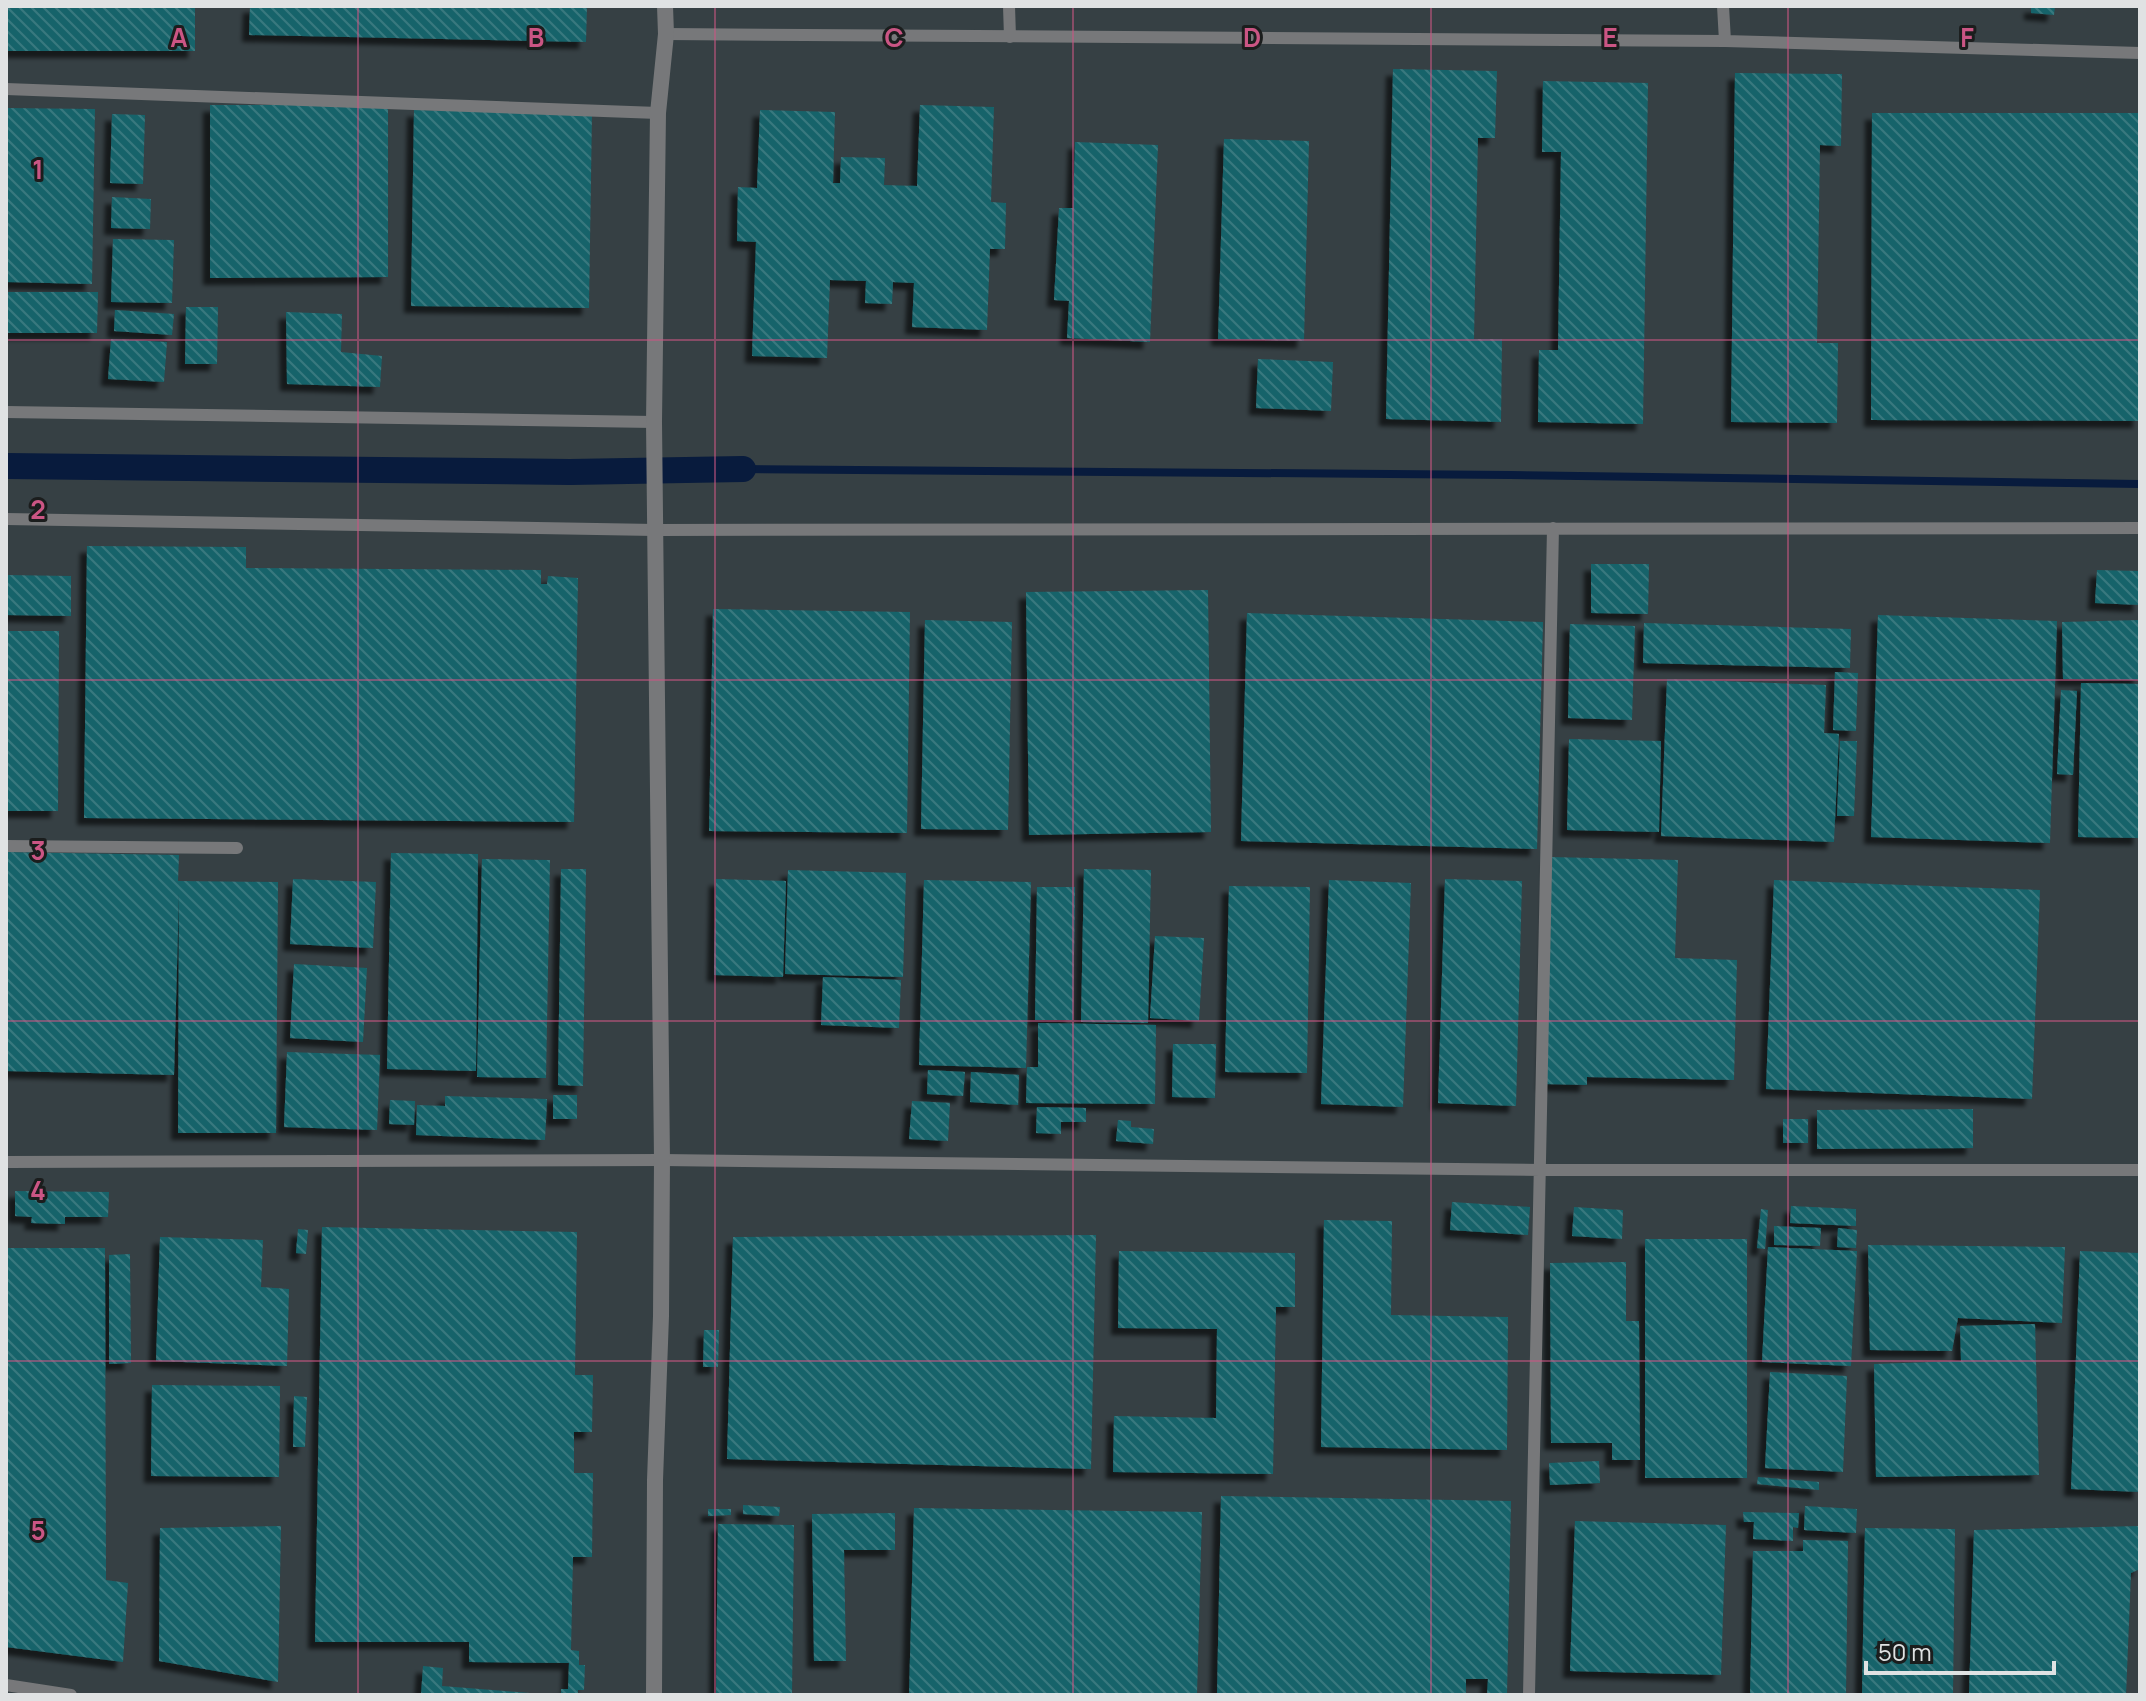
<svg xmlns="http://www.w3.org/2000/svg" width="2146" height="1701" font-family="Manrope,sans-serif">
	<defs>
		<pattern id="building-back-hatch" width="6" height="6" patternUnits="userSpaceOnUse" patternTransform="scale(2)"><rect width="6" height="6" fill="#18636a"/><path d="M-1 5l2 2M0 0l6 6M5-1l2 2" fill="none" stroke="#39797f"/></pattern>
		<filter id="shadow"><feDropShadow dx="-7" dy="7" stdDeviation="2" flood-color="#0009"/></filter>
	</defs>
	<rect width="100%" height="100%" fill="#323537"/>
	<path fill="#364044" d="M6 6H2140V1695H6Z"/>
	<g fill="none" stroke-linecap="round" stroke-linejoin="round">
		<path stroke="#081b3d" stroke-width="8" d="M743 469 1510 475 2140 484"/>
		<path stroke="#081b3d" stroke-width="26" d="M6 466 570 472 743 469"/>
	</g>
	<path fill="url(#building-back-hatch)" filter="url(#shadow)" d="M6 6H195V51H6Z
		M250 6H587L586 42 249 35Z
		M2031 6H2055L2054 15 2031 13Z
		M1393 69 1497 71 1495 138H1478L1474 339H1502L1501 422 1386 419Z
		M1735 73 1842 74 1841 146 1820 145 1817 343H1838L1837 423 1731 422Z
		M1543 81 1648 83 1643 424 1538 422 1539 350H1558L1561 152H1542Z
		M210 105H388V277L210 278Z
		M920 105 994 107 991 202 1006 203 1005 249H990L987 330 912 327 914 283 893 282 892 304 865 303 866 281 830 280 827 358 752 356 756 242 737 241 738 187 757 188 760 110 835 112 833 183H840L841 157 885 158 884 185 917 186Z
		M6 108 95 109 92 284 6 282Z
		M414 110 592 113 589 308 411 306Z
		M1872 113H2140V421L1871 420Z
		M112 114 145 115 143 184 110 183Z
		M1224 139 1309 141 1304 341 1218 339Z
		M1075 142 1158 145 1150 342 1067 338 1069 301 1054 300 1059 208H1073Z
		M112 197 151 199 150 229 111 228Z
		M113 239 174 240 172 303 111 302Z
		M6 292H98L97 333H6Z
		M186 307H218L217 364H185Z
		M115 310 174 314 172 335 114 331Z
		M286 312 342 314 341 352 382 356 380 387 287 384Z
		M111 339 167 342 164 382 108 379Z
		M1258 359 1333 362 1331 411 1256 408Z
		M87 546 246 547V568L541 570V584H547L548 576 578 578 574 822 84 818Z
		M1591 564H1649L1648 614 1591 613Z
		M2097 570 2140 571V605L2095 603Z
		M6 575 71 576V616L6 615Z
		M1208 590 1211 832 1029 835 1026 592Z
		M713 609 910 612 907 833 709 831Z
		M1247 613 1543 622 1537 849 1241 841Z
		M1878 615 2057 621 2050 843 1871 837Z
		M925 620 1012 622 1008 830 921 829Z
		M2140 620V680L2063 679 2062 622Z
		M1644 623 1851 629 1850 668 1643 663Z
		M1570 624 1635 626 1632 720 1568 718Z
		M6 631H59L58 811H6Z
		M1835 672 1858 673 1856 731 1833 730Z
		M1667 679 1826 685 1824 733 1839 734 1834 842 1661 836Z
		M2081 683 2140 684V838L2078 837Z
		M2061 690 2077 691 2073 775 2057 774Z
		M1569 739 1661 741 1659 832 1567 830Z
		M1840 741H1857L1854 816H1837Z
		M6 852 179 855 178 881 278 882 276 1133H178L179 893 174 1075 6 1071Z
		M391 853 478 854 476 1071 387 1069Z
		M1550 857 1678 860 1675 958 1737 960 1734 1080 1587 1077V1085L1544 1084Z
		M482 859 550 860 546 1078 477 1077Z
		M561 869H586L583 1086 558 1085Z
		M1084 869 1151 870 1148 1023 1081 1022Z
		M788 870 906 873 903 977 785 974Z
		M293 879 376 882 373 948 290 944Z
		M716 879 786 881 783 977 714 975Z
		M1445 879 1522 881 1516 1106 1438 1103Z
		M924 880 1031 882 1026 1068 919 1065Z
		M1329 880 1411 883 1403 1107 1321 1104Z
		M1774 880 2040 890 2032 1099 1766 1089Z
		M1229 886 1310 887 1307 1073 1225 1072Z
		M1037 887H1075L1073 1020H1035Z
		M1155 936 1204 938 1199 1021 1150 1018Z
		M294 964 367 968 363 1042 290 1038Z
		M823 977 901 980 899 1028 821 1025Z
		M1038 1023 1156 1025 1155 1104 1026 1103 1027 1067H1038Z
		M1173 1044H1216L1215 1098 1172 1097Z
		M287 1052 380 1055 377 1130 284 1127Z
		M928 1070 965 1072 963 1096 927 1094Z
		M971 1072 1019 1075 1018 1105 970 1102Z
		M553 1095H577V1119H553Z
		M445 1096 547 1099 545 1140 416 1135 417 1105 445 1106Z
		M390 1100 415 1101 414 1125 389 1124Z
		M912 1101 950 1103 948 1141 909 1139Z
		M1037 1107 1086 1108V1122H1061V1134L1036 1133Z
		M1973 1109V1148L1817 1149V1110Z
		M1783 1119H1808V1143H1783Z
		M1118 1120 1131 1121V1127L1154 1129 1153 1144 1116 1141Z
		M15 1191 109 1192 108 1217H65V1224L31 1223 32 1217 15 1216Z
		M1452 1202 1530 1207 1528 1235 1450 1230Z
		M1791 1206 1856 1209V1226L1790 1223Z
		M1574 1207 1623 1210 1622 1239 1572 1236Z
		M1761 1209 1768 1210 1765 1249 1757 1248Z
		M1324 1220 1392 1221 1391 1315 1508 1317 1507 1450 1321 1447Z
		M1774 1226 1821 1228 1820 1246 1774 1245Z
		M322 1227 577 1232 575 1375H593L592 1432H574V1473H593L592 1557H573L571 1650 579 1651V1665H585L584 1690H578V1695H561V1689H568L569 1663 469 1662V1642H315Z
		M1838 1228 1857 1230 1856 1248 1837 1247Z
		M298 1229 308 1230 306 1254 296 1253Z
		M1096 1235 1091 1469 727 1459 733 1237Z
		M160 1237 263 1240 261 1287 289 1289 287 1366 156 1361Z
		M1645 1239H1747V1478H1645Z
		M1868 1245 2065 1247 2062 1323 1958 1318 1952 1351 1870 1350Z
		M1768 1247 1857 1251 1851 1366 1762 1362Z
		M6 1248H105L106 1580 128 1583 123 1662 6 1647Z
		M1119 1251 1295 1253V1307H1276L1273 1474 1113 1472 1114 1416 1216 1418 1217 1329 1118 1328Z
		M2080 1251 2140 1253V1492L2071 1489Z
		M130 1254 131 1363 109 1364V1255Z
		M1626 1262V1321H1639L1640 1460H1612V1443H1551L1550 1263Z
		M2035 1324 2039 1475 1876 1477 1874 1364 1961 1361 1960 1326Z
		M704 1330H719L718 1367H703Z
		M1770 1372 1847 1376 1843 1472 1765 1468Z
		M152 1385 280 1386 279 1477 151 1476Z
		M294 1396 307 1397 305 1447H293Z
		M1599 1461 1600 1483 1550 1485 1549 1463Z
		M1758 1477 1819 1482V1490L1757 1484Z
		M1221 1496 1511 1501 1507 1695H1487L1488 1679H1466V1695H1217Z
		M743 1505 780 1507 779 1516 743 1514Z
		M1805 1506 1857 1509 1856 1533 1804 1530Z
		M914 1508 1202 1512 1197 1695H909Z
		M708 1509H731V1515L708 1516Z
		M1743 1512 1799 1513 1798 1528 1793 1527V1541L1753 1539 1754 1522H1744Z
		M895 1513V1550H844L846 1661H814L812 1514Z
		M1575 1521 1726 1525 1721 1675 1570 1671Z
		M718 1524 794 1525 792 1695H716Z
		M281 1526 278 1682 159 1661 160 1528Z
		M2140 1526V1569L2131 1573 2126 1695H1969L1974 1530Z
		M1865 1528 1955 1529 1953 1695H1862Z
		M1803 1540 1848 1541 1846 1695H1750L1753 1551H1803Z
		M423 1666 443 1668 442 1686 530 1693V1695H421Z"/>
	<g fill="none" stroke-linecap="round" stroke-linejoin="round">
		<path stroke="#77787a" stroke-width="12" d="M1009 6 1010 37
			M1723 6 1725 41
			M666 34 1725 41 2140 53
			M6 89 658 113
			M6 412 654 422
			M6 519 655 530 2140 528
			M6 846 237 848
			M6 1162 662 1160 1540 1170H2140
			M6 1685 71 1695
			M1529 1695 1553 528"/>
		<path stroke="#77787a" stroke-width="16" d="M654 1695 655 1480 661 1316 662 1160 654 422 658 113 666 34 665 6"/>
	</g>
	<path fill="none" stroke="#cb5584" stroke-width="2" stroke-opacity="0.55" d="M358 6V1695M715 6V1695M1073 6V1695M1431 6V1695M1788 6V1695M6 340H2140M6 680H2140M6 1021H2140M6 1361H2140"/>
	<g font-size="26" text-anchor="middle" font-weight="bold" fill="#cb5584" stroke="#1b1d1d" stroke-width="6" stroke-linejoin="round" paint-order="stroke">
		<text x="179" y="47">A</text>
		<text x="536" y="47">B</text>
		<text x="894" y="47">C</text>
		<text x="1252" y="47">D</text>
		<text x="1610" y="47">E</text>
		<text x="1967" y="47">F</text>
		<text x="38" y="179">1</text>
		<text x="38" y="519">2</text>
		<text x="38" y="860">3</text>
		<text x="38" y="1200">4</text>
		<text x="38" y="1540">5</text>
	</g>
	<rect width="2146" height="1701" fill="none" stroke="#e0e2e3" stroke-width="16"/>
	<path d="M1866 1661v12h188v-12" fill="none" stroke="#e0e2e3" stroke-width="4"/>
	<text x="1878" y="1661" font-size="24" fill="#e0e2e3" stroke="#1b1d1d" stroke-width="6" paint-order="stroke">50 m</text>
</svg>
